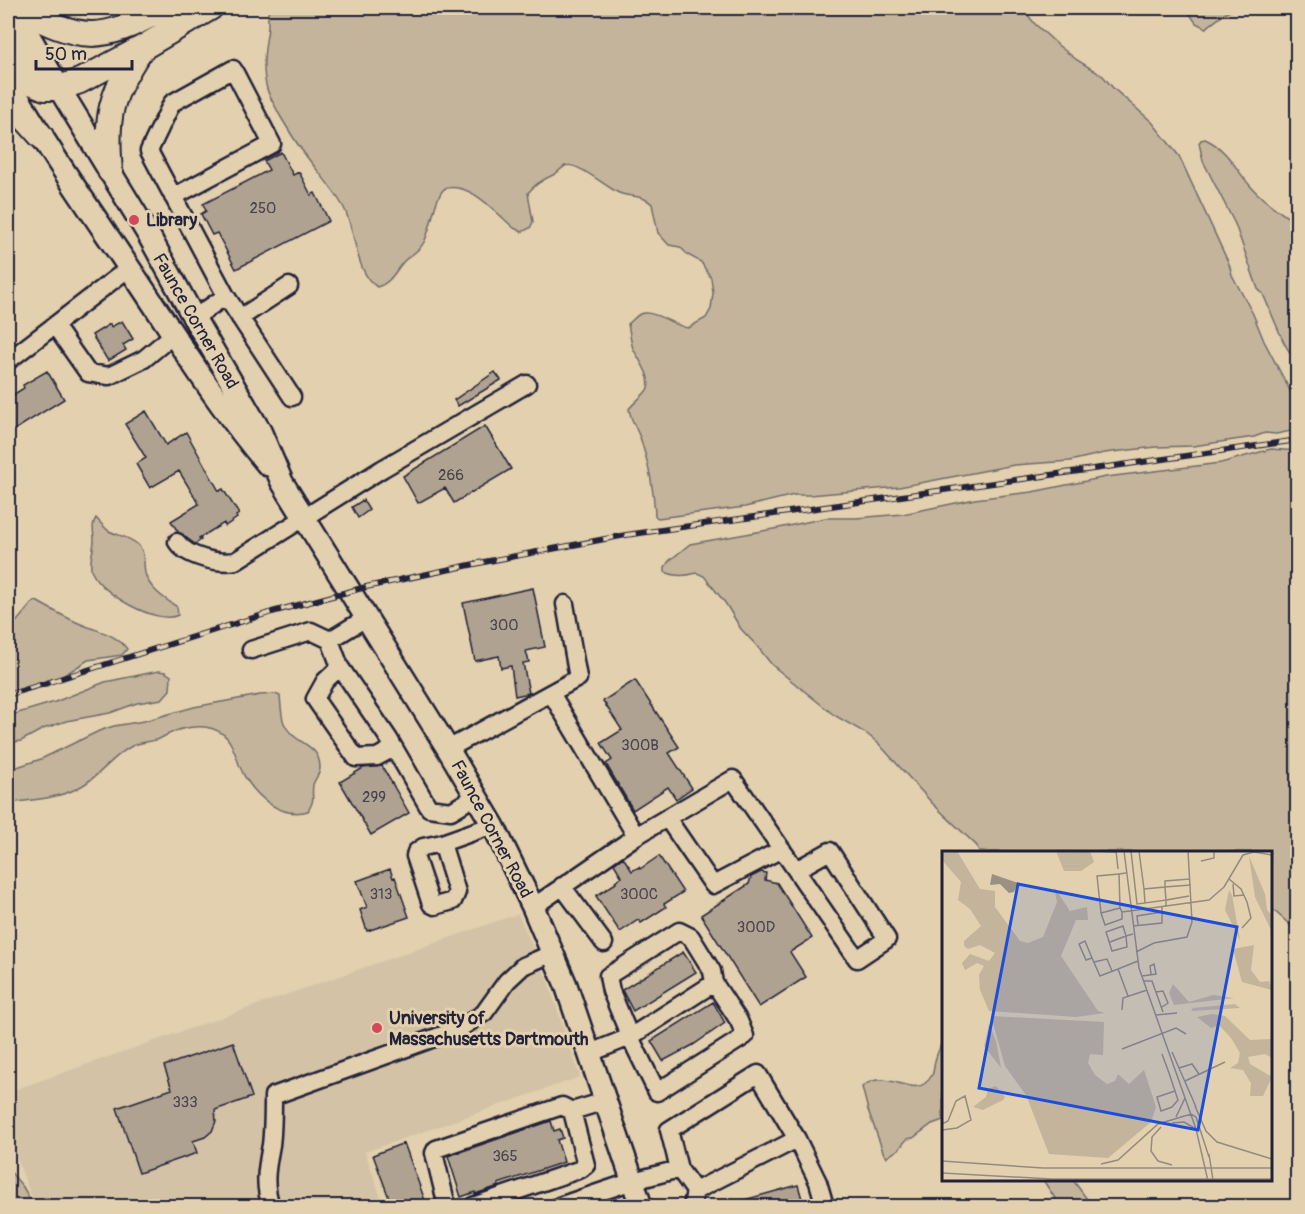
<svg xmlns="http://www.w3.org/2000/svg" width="1305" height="1214" font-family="Pangolin,sans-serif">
	<rect width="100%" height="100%" fill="#e2d0ae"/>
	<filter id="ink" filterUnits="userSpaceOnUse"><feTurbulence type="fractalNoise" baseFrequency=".0167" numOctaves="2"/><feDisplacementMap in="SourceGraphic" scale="12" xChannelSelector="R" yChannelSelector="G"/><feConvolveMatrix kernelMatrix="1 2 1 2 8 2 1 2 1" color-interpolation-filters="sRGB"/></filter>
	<g filter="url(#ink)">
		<path fill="#d3c2a5" d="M518 914 547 979 580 1077 365 1152 384 1206H35L8 1135V1092Z"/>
		<path fill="#c3b49b" stroke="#726b6b" stroke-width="1.5" d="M269 8H1022L1035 24 1059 46 1077 60 1103 76 1113 88 1152 122 1179 156 1229 264 1232 275 1253 314 1264 341 1297 404V430L1276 434 1265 433 1254 437 1193 446 1156 447 1104 453 1070 461 1014 465 899 487 810 495H794L745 507 658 518 655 516C654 491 649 465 641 440 637 429 631 421 629 409 634 402 646 394 648 388 652 376 638 359 633 348 630 340 630 332 628 324 632 321 636 316 640 314 653 309 675 326 688 328L706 318 711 309 713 293 711 278 701 262 688 255 680 247 669 245 658 233 652 204C643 194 628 198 617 192 606 187 577 161 565 166 561 168 558 173 553 175 544 179 534 185 528 193L533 222 530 228 522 232 514 228C496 213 469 180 444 189 434 199 432 227 424 242 419 252 411 254 404 261 395 271 391 283 377 287 355 273 356 231 344 208 333 188 317 171 304 153 294 140 287 127 279 114 275 105 270 99 267 89 262 71 264 53 267 35 269 26 267 16 269 8Z
			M1186 8H1243L1227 12 1206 28 1196 23Z
			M1205 139C1228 149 1237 172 1253 189 1266 203 1282 213 1297 224V364L1284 343 1263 294 1258 289 1235 224 1203 161 1199 143 1201 140Z
			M1271 449 1297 451V931L1271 908 1270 852H979L977 846 933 804 879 744 867 734 834 715 772 665 757 646 741 629 726 604 704 576 697 573C685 576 677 577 665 572V567L669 561 690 544 779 528 825 518H856L903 514 975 499 1032 492 1106 477 1221 463Z
			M96 518C100 522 104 528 109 531 119 536 131 537 139 546 146 554 143 564 145 573 149 589 164 598 177 607L178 615C158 626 100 593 92 572 88 562 94 551 94 540 94 532 91 525 96 518Z
			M36 601C49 608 61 615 74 621 91 630 115 632 127 649L122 655 88 660 47 686 8 696V629L13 626 32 603Z
			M159 671 165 672 171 676 170 690 162 699 137 703 110 713 66 721 43 729 21 741 8 743V716L55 702 105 682Z
			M275 694 280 696C281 704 281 716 284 723 293 745 320 742 320 768 320 775 314 779 313 785 311 798 316 798 308 811 281 819 258 798 245 777 232 756 237 732 205 727 187 725 174 731 159 739 150 742 140 742 132 746 112 756 99 778 78 788 57 799 30 800 8 803V770L41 759 99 731 114 726 144 721 194 707 260 695Z
			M943 1038V1120L932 1124 913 1138 907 1139 899 1149 887 1157 884 1154 868 1110 862 1087C888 1064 915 1105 932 1075 934 1071 934 1065 935 1061 937 1053 941 1046 943 1038Z
			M8 1169 23 1187 34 1206H8Z
			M1043 1180H1073L1092 1206H1060Z"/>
		<path fill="#b0a290" stroke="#22223b" stroke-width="1.5" d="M281 152 293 175 299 172 311 195 315 193 329 221 236 269 217 233 212 235 201 214 206 211 203 204 269 170 264 161Z
			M122 321 133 339 123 345 126 350 108 361 92 335 110 324 111 327Z
			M47 371 64 399 8 434V398L24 388 23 385Z
			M495 372 501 380 458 406 454 400Z
			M146 411 166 445 186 432 219 491 223 489 239 514 236 516 237 518 225 526 224 523 199 538 201 540 195 544 178 532 171 521 199 504 179 471 150 488 136 464 146 458 125 424Z
			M485 426 511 469 454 503 445 488 418 503 403 476Z
			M363 500 369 510 358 518 352 507Z
			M533 588 545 647 526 651 529 662 523 663 529 693 515 696 511 666 501 668 499 656 475 661 463 603Z
			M635 680 679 747 669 753 692 788 676 799 668 787 633 810 606 764 612 760 601 743 622 730 603 701Z
			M382 766 409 813 371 835 340 782 363 768Z
			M659 856 683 892 664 904 666 907 641 923 638 920 620 932 596 896 616 883 615 881 622 877 614 864 623 857 632 871 639 867 640 869Z
			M390 869 393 878 395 877 409 917 367 931 360 910 367 907 357 881Z
			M761 872 766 873 765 880 777 883 812 938 790 952 806 977 759 1007 701 915 749 884 751 877Z
			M683 952 696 972 633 1011 622 990Z
			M713 1002 725 1023 693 1045 663 1061 651 1041Z
			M233 1042 252 1097 215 1110 216 1121 212 1131 205 1137 193 1141 197 1153 139 1173 117 1108 172 1089 164 1066Z
			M551 1121 554 1131 560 1129 563 1138 557 1140 564 1162 498 1184 499 1186 475 1194V1192L461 1197 448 1156Z
			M404 1143 427 1206H392L373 1155Z
			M798 1185 804 1206H733V1203Z"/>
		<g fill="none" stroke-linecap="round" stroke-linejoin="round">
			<defs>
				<path id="minor" d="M173 197 272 144 233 69 172 103 149 151 226 296 292 397
					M194 318 226 296
					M240 318 289 286
					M55 326 88 373 109 376 144 359 174 334
					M8 361 129 268
					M177 542C187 557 218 564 235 561L382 469 527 384
					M330 640 340 667 389 739 429 808 451 811 476 796
					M251 650 311 631 330 640 366 618
					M340 667 325 681 315 699 356 758 377 757 394 748
					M448 749 578 678 565 604
					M667 818 713 885 782 849
					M636 836 733 779 796 870 830 851 887 939 857 959 796 870
					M442 843 457 892 453 901 435 906 431 904 415 856 416 852 423 847 442 843 493 825
					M562 886 604 943
					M533 907 636 836 551 693
					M590 1053 630 1037 611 991 608 976 679 931 691 937 712 971 714 983 739 1021 745 1036 657 1092 630 1037 714 983
					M797 1139 818 1182 825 1206
					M271 1206C263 1184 267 1167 271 1145 273 1129 273 1112 273 1096L459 1029 484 1013 507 981 523 966 553 953
					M447 1206 434 1153 436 1149 562 1106 572 1111 605 1101
					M473 1206 581 1169 586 1165 572 1111
					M559 1206 633 1181 679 1169 695 1191 797 1139 758 1074 669 1130 679 1169
					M692 1206 695 1191"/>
				<path id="major" d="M13 8 59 88 148 234 194 318 260 431 282 482 448 749 493 825 533 907 566 985 641 1206
					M8 80C48 151 96 218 142 287 182 347 221 410 268 465"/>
				<path id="highway" d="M17 8C82 41 99 44 164 8
					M8 41 26 75 33 83 45 88H59L80 81 142 48 210 8
					M8 99 41 136
					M110 171C105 116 110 95 141 49"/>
			</defs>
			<use href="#minor" stroke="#22223b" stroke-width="21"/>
			<use href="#major" stroke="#22223b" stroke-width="26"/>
			<use href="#highway" stroke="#22223b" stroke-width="28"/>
			<use href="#minor" stroke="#e2d0ae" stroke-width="16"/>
			<use href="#major" stroke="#e2d0ae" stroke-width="21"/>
			<use href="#highway" stroke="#e2d0ae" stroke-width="24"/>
			<defs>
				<path id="rail" d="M8 695 272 612 366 587 489 561 626 535 1298 440"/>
			</defs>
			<use href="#rail" stroke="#22223b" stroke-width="6"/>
			<use href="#rail" stroke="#e2d0ae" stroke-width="4" stroke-dasharray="11" stroke-linecap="butt"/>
		</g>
	</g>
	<g fill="#d1495b" stroke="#e2d0ae" stroke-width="2">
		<circle cx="134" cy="220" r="6"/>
		<circle cx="377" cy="1028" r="6"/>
	</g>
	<g text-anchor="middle" stroke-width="6" stroke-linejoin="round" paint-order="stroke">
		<g font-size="15" fill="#464250">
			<text x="263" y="213">250</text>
			<text x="451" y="480">266</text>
			<text x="504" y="630">300</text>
			<text x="640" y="750">300B</text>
			<text x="374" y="802">299</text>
			<text x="381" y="899">313</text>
			<text x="639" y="899">300C</text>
			<text x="756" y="932">300D</text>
			<text x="185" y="1107">333</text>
			<text x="505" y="1161">365</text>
		</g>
		<g font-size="18" font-weight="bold" fill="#22223b" stroke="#e2d0ae" text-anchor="start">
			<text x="146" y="226">Library</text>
			<text x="389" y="1024">University of<tspan x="389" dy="21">Massachusetts Dartmouth</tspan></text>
		</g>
		<g font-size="18" fill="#22223b" stroke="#e2d0ae">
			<text transform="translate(196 321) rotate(60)" y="6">Faunce Corner Road</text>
			<text transform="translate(492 829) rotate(62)" y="6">Faunce Corner Road</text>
		</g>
	</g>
	<g transform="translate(942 851)">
		<rect width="330" height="330" fill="#e2d0ae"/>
		<path d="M0 0H15L38 38 53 40V56L78 90 86 92 101 86 115 51 112 36 128 60 145 56 146 69H134L119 105 156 160 163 162 134 166 47 160 38 139 37 124 42 115 35 112 23 119 20 112 28 103 47 110 53 102 38 94 26 98 22 95V90L39 75 28 58 16 49 19 31 0 9ZM114 0H148L152 11 139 20H122ZM307 5 323 43 325 59 330 64V81L313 46ZM287 39 290 44 298 89 283 59ZM312 94 309 119 318 131 327 130 330 139 300 131 291 98ZM231 133 247 151 271 144 292 147 232 154 227 142ZM293 153 298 157 249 160 251 157ZM270 163 283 165 308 189 329 188 330 207 323 203 306 206 308 213 330 226 321 245H308L309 232 301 219 288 217 296 212 298 202 289 187 277 174 269 177 255 166ZM49 165 162 171 161 204 148 203 146 212 153 224 165 233 173 230 176 223 187 233 202 219 214 256 209 271 166 307 107 303 84 244 63 215ZM47 173 54 190 59 217 42 195ZM54 235 63 246 61 249 41 259 31 256 44 246 46 238Z" fill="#c3b49b"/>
		<path d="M50 23 76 32 72 41 67 42 58 33 48 34Z" fill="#9b9084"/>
		<path fill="none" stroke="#958a80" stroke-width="1.5" d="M155 0 174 1M174 0 176 18M182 0 197 117 254 278 266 330M189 0 195 53 203 52M197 0 202 38M259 10 272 7V0M287 28 299 38 305 51 309 67 300 77M291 33 292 45 302 44M247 45 224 49 223 36 249 34M224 55V49L203 52 202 38 223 36V30L248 28M178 57 177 23 184 22M180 61V68L163 74 159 62 178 57 180 61 188 60 267 49 282 36 301 4 312 1 330 4M159 62 155 25 177 23M196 74 195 65 220 61M191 75 220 72V56M168 91 184 85 181 75 164 81 170 100 185 96 184 85 191 83M194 101 212 92 245 86 250 71 246 0M150 107 143 90 137 93 144 109 150 107 158 125 176 118M152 111 165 108 170 120M200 125 214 123 212 113 208 115 209 123M202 130H210L221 161M214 141 221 140 226 152 220 156M186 145 176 118 196 110M180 159 181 147 205 139M214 164 235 162M180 198 234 177 244 183M230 201 254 256M220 203 227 222 236 249 230 256 219 260 215 246 233 240M237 217 250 213 257 223M243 230 283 211M253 255 264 280 275 291 330 308M234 266 243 247M230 272 242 271 254 278M0 273 6 270 14 250 23 245 29 269 15 277 0 279M219 276 210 286 209 300 216 310 230 314M267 303 271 329M0 310 101 317H330M159 313 176 309 216 273 249 263 254 266 267 306M0 322 110 328H330"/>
		<path fill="#1d4ed8" fill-opacity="0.15" stroke="#1d4ed8" stroke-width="3" d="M76 33 295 76 256 279 37 237Z"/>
		<rect width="330" height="330" fill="none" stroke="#22223b" stroke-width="3"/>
	</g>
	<rect width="1305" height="1214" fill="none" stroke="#e2d0ae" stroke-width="30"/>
	<rect x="15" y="15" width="1275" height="1184" fill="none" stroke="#22223b" stroke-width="2" filter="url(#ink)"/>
	<path d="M36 60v9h96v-9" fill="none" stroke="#22223b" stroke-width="3"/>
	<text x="45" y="60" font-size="18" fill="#22223b" stroke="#e2d0ae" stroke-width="4.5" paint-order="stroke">50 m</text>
</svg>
